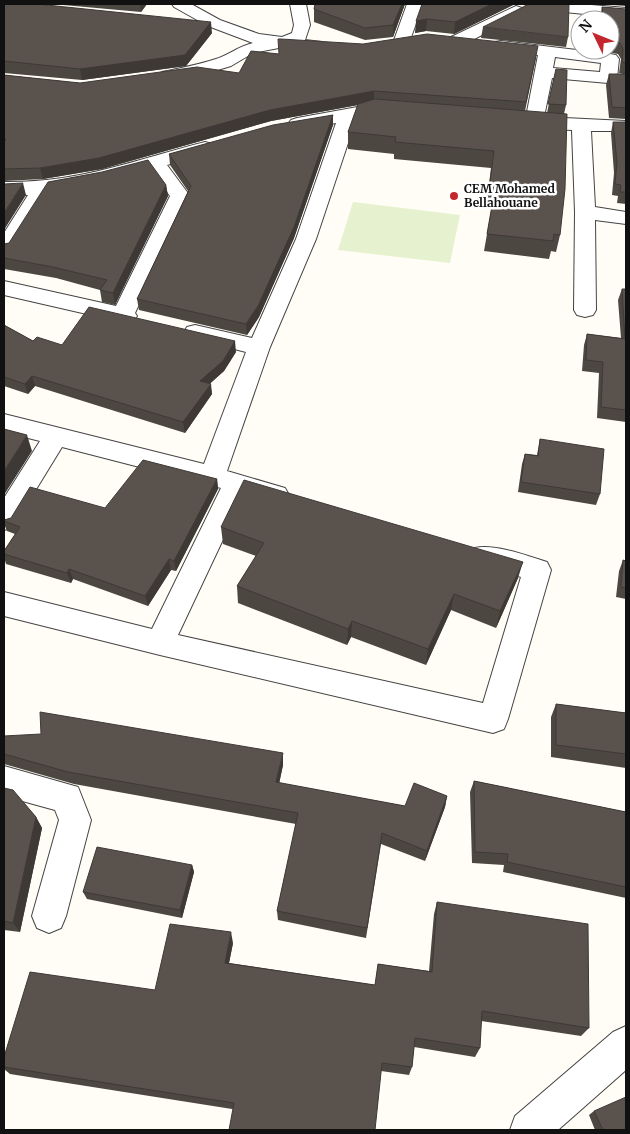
<svg xmlns="http://www.w3.org/2000/svg" width="630" height="1134" font-family="Merriweather,serif">
	<rect width="100%" height="100%" fill="#fffdf5"/>
	<path fill="#e6f2cf" d="M353 202 460 215 450 263 338 250Z"/>
	<g fill="none" stroke-linecap="round" stroke-linejoin="round">
		<defs>
			<path id="minor" d="M172 4H191L220 20 259 34 282 37 292 33 294 25 290 4H306L310 25 305 40 322 42 324 46 322 50 316 51 284 47 253 53 231 66 194 77 168 81 162 80 159 76 162 72C180 68 198 65 216 59 229 55 239 46 253 43L208 26 174 7Z
				M407 4H423L409 43 407 47H395L393 43Z
				M525 4H580L626 8V18L533 9 527 7Z
				M516 6 522 8 524 11 522 14 461 46H449L447 42 449 38Z
				M501 41 610 54 616 55 619 59 617 78 614 82 608 83 552 78 544 117 626 121V131H591L595 207 626 212V224L595 220 596 310 593 315 585 317 577 315 574 310 575 212 572 130 534 128 524 125 521 121 526 117 538 55 495 50 493 46 495 42ZM555 57 601 63 600 72 553 68Z
				M374 104 398 106 401 110 398 114H374L356 119 316 239 270 347 227 471 285 488 289 495 285 502 276 505 244 495 178 635 483 703 521 577 475 564 471 556 475 548C493 543 528 556 547 562L551 570 508 719 504 729 493 733 160 655 4 616V592L152 629 221 488 62 447 13 527 4 530V498L40 441 4 432V414L204 464 246 352 187 337 184 332 187 327 195 325 252 338 296 239 336 123 297 130 291 128 288 124 291 120 297 118Z
				M205 142 212 144 214 148 212 152 167 165 190 196 135 313 137 316 134 321 126 323 4 295V281L116 306 170 196 151 170 105 182 49 193 11 254 4 255V233L28 195 4 194V182C80 183 134 160 205 142Z
				M4 766 78 787 91 820 66 916 61 928 49 933 37 928 32 916 59 820 55 810 4 796Z
				M626 1026V1070L558 1130H510L515 1116 613 1032Z"/>
		</defs>
		<use href="#minor" stroke="#444" stroke-width="2"/>
		<use href="#minor" fill="#fff" fill-rule="evenodd"/>
	</g>
	<path fill="#4d4742" d="M4 4 212 33 186 66 82 80 4 73Z
		M52 4H147L141 12Z
		M315 4H405L393 37 365 40 314 22V9Z
		M422 4H515L454 34 426 31 415 33Z
		M599 4H626V6Z
		M602 7 626 9V119L609 118 606 85 609 74H623L619 73 621 59 618 54 603 51V50H610V20H600V17Z
		M483 27 568 37 566 47 481 38Z
		M278 54 536 58 525 111 547 113 556 69 566 105 564 114 560 235 556 252 551 251 549 259 484 251 493 200H487L491 168 394 159V154L348 149V132L358 105 271 121 102 169 43 179 4 181V75L80 83 239 73Z
		M333 115V125L294 238 259 317 247 335 139 310 137 299 188 191 170 165 169 154Z
		M613 122H626V204L617 203 618 196 612 195 614 173 611 133Z
		M166 185 168 196 115 305 102 302 100 290 56 278 4 269V245L9 243Z
		M622 289H626V422L597 418 599 373 582 371 584 345 587 334 621 338 618 300Z
		M4 325 33 341 62 345 236 352 224 371 210 383 212 394 185 433 35 386 28 394 4 386Z
		M540 439 600 494 596 505 518 492 522 464 525 454 537 455Z
		M217 479 218 489 176 571 171 570 148 606 73 579 71 583 6 564 4 557V551L15 534 7 531 4 524V520L105 508Z
		M221 527 518 578 496 628 451 610 426 665 351 637 347 645 238 603 237 586 256 556 223 544Z
		M623 560 626 561V599L616 597 619 571Z
		M556 704 626 713V768L551 757V717Z
		M4 736 283 765 279 783 405 806 447 796 445 807 425 861 381 844 366 938 278 920 277 911 296 824 74 784 4 764Z
		M474 781 626 812V898L503 872 504 865 472 863 470 792Z
		M4 788 36 817 42 828 20 932 4 930Z
		M192 865 194 872 182 918 87 899 83 892Z
		M437 902 589 1028 581 1036 481 1021 480 1048 475 1057 414 1047 412 1067 409 1075 381 1071 232 1109 10 1074 4 1069V1057L155 990 233 943 229 963 375 985 378 964 429 971 434 914Z
		M594 1111 626 1130H595L589 1115Z"/>
	<path fill="#3f3936" d="M140 4H147L141 12Z
		M402 4H405L393 37V25Z
		M492 4H515L454 34 455 22Z
		M427 19 426 31 415 33 416 21Z
		M211 22 212 33 186 66 82 80 80 69Z
		M374 91V102L271 121 102 169 43 179 40 168 270 110Z
		M333 115V125L294 238 259 317 247 335 246 324Z
		M23 183 26 195 4 230V213Z
		M166 185 168 196 115 305 113 293Z
		M235 341 236 352 224 371 202 391 200 381Z
		M32 376 35 386 28 394 25 384Z
		M211 384 212 394 185 433 183 422Z
		M27 435 32 451 4 495V471Z
		M217 479 218 489 176 571 174 561Z
		M169 559 171 570 148 606 145 596Z
		M523 562 518 578 496 628 500 611Z
		M69 569 73 579 71 583 67 573Z
		M454 594 451 610 426 665 428 649Z
		M352 621 351 637 347 645 348 629Z
		M283 753V765L277 794 276 782Z
		M447 796 445 807 425 861 427 851Z
		M36 817 42 828 20 932 13 923Z
		M192 865 194 872 182 918 180 910Z
		M231 932 233 943 227 973 225 963Z"/>
	<path fill="#5a524d" stroke="#3f3936" d="M4 4H37L211 22 185 55 80 69 4 61Z
		M315 4H402L393 25 365 28 314 9Z
		M422 4H492L455 22 427 19 416 21Z
		M529 4H569L568 37 483 27Z
		M602 7 626 9V63L622 62 623 49 620 43 610 42V20H604Z
		M427 34 538 46 526 102 374 91 270 110 99 158 40 168 4 169V142L6 139H4V75L80 83 197 67 239 73 251 51 279 54 278 39H281L363 44Z
		M556 69 567 70 566 105 548 104Z
		M609 74H626V108L612 107Z
		M375 99 567 114 565 189 560 235 554 234 553 241 487 234 496 183 490 182 494 151 395 142 396 137 348 132 358 104Z
		M333 115 294 227 258 306 246 324 137 299 191 186 169 154 273 125Z
		M613 122H626V192H620L621 185 615 184 617 162Z
		M148 160 166 185 113 293 100 290 107 280 53 267 4 258V244L9 243 48 182 102 172Z
		M23 183 4 213V184Z
		M622 289H626V410L601 407 603 362 586 360 587 334 625 339Z
		M89 307 235 341 223 361 200 381 211 384 183 422 32 376 25 384 4 377V325L33 341 37 337 62 345Z
		M4 429 27 435 4 471Z
		M540 439 604 449 600 494 521 482 525 454 538 456Z
		M143 460 217 479 174 561 169 559 145 596 69 569 67 573 4 554V551L20 527 4 521V520L11 518 30 487 105 508Z
		M244 480 523 562 500 611 454 594 428 649 352 621 348 629 237 586 264 543 221 527Z
		M623 560 626 561V588L621 587Z
		M556 704 626 713V754L556 745Z
		M40 712 283 753 276 782 405 806 414 783 447 796 427 851 382 833 367 928 277 911 298 813 68 772 4 754V736L41 734Z
		M474 781 626 812V887L507 862 508 854 475 852Z
		M4 788 13 790 36 817 13 923 4 921Z
		M97 847 192 865 180 910 83 892Z
		M437 902 588 924 589 1028 482 1011 480 1048 415 1038 412 1067 382 1063 375 1130H229L234 1103 4 1067V1057L30 972 155 990 170 924 231 932 225 963 375 985 378 964 432 972Z
		M626 1097V1130H603L594 1111Z"/>
	<circle fill="#c4262e" stroke="#fff" stroke-width="2" cx="454" cy="196" r="5"/>
	<g text-anchor="middle" stroke-width="5" stroke-linejoin="round" paint-order="stroke">
		<g font-size="12" font-weight="bold" fill="#111" stroke="#fff" text-anchor="start">
			<text x="464" y="193">CEM Mohamed<tspan x="464" dy="14">Bellahouane</tspan></text>
		</g>
	</g>
	<rect width="630" height="1134" fill="none" stroke="#111111" stroke-width="10"/>
	<g transform="translate(595 35) rotate(313)"><circle r="24" fill="#ffffff" stroke="#a0a0a0"/>
	<path d="M0-4L9 19L0 12L-9 19Z" fill="#c4262e"/>
	<text y="-8" font-size="14" font-weight="bold" text-anchor="middle" fill="#111111">N</text>
	</g>
</svg>
